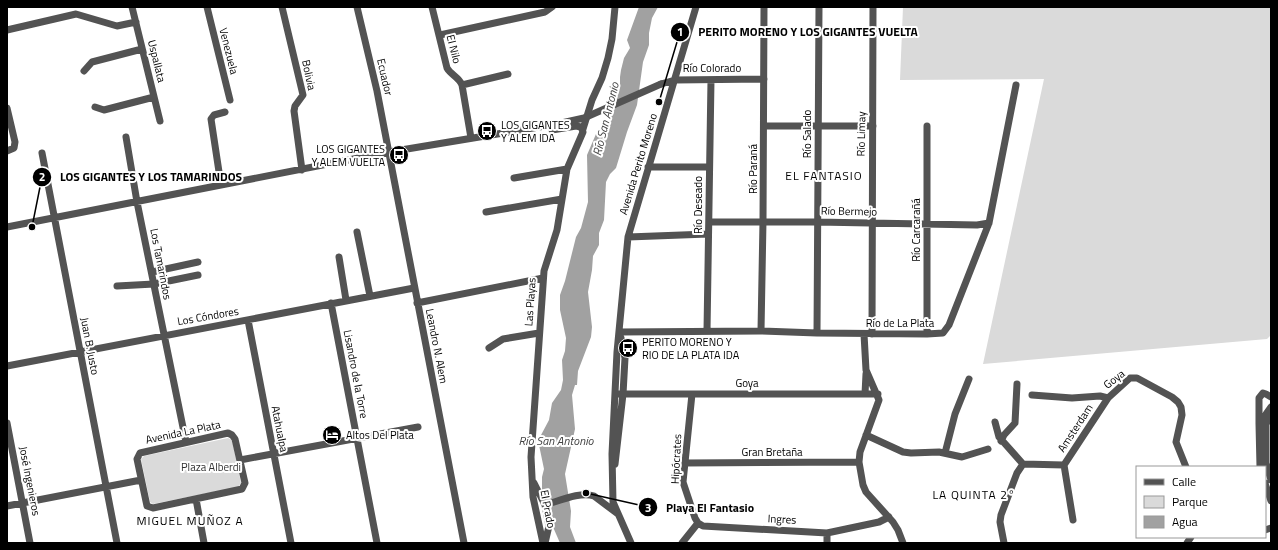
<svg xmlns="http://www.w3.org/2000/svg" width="1278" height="550" font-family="'Titillium Web',sans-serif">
	<rect width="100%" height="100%" fill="#fff"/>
	<path fill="#dadada" d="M903 7H1271V335L1267 339 983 364 1044 79 900 80Z
		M228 438 232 440 241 483 238 487 153 504 150 502 141 459 144 456Z"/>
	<path fill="#a1a1a1" d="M639 7H658L652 18 649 33V45L643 62 637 105 627 132 616 168 610 174 606 182 604 220 599 233V245L593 256 592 270 588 292 592 327 591 337 578 371 577 385H575L572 395 575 429 565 474 571 511 570 527 576 543H560L553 527 542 493V477L544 469 539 445 540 437 549 420 552 403 561 390 563 380 562 360 565 351 566 338 560 310V295L565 281 576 237 581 228 588 202 587 155 596 134 602 129 610 117 620 88V77L621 70 624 58 630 48 627 40Z"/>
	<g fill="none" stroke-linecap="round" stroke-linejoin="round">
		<path stroke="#535353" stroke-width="7" d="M132 7 160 121
			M207 7 230 100
			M282 7 303 95 295 106 294 111 302 170
			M357 7 377 91 464 543
			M432 7 447 68C451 75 459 77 462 85L471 138
			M7 30 76 14 117 26 136 22
			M440 35 545 12 552 7
			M84 71 92 62 142 49
			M661 84 675 80 764 79
			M462 85 508 74
			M95 107 104 110 154 97
			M7 108 15 142 14 148 7 151
			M764 126H873
			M583 129 592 100 602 78 608 58 612 39 615 7
			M126 137 137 202 186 442
			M42 153 117 543
			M648 167H709
			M514 178 567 169
			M221 185 211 119 214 115 225 112
			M486 212 562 199
			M709 222H817L977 225 989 223
			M7 227 389 152 557 124
			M357 232 370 296
			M628 237 708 234
			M339 257 346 300
			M152 272 198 262
			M117 286 154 284 198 275
			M331 303 377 543
			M417 303 543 278
			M248 320 291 543
			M707 331 711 80
			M761 331 763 221 764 7
			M620 332 761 331 817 333 927 334 943 333 949 325 989 223 1016 85
			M817 333 819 7
			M864 334 866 370 879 400 860 452 859 462 863 485 866 492 893 522 898 530 903 543
			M872 334 873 7
			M927 334V126
			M489 348 503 339 539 333
			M7 366 414 288
			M616 394H878
			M692 394 683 482 695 518 698 523
			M865 394 866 374
			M1032 395 1072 398 1100 396 1108 398
			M1271 415 1266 424V463L1271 480
			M995 422 999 437 1023 464 1064 465
			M7 423 30 543
			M1259 424V398L1263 393 1266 394 1271 397
			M228 433 232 435 235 439 245 483 242 489 153 508 147 506 137 459 140 453Z
			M866 435 903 452 911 453 939 452 962 457 988 449
			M1001 441 1004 435 1015 423 1017 384
			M945 453 955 414 969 379
			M240 460 418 427
			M685 463 859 462
			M615 464 623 394 625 358 621 338
			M1260 467 1259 424 1271 407
			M534 483 545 505C559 501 581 491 594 496L618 514
			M1265 483 1271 501
			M196 499 204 543
			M7 506 141 480
			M1073 520 1064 465 1108 398 1130 378H1137L1172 397 1178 402 1181 407 1182 415 1176 442 1186 467
			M698 523 703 526 827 533 879 522 889 517
			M1265 530 1271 528
			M827 533V543
			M543 543 533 497 531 457 544 271 557 230 567 169 583 132 581 127 576 126 552 130
			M545 543 549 526 545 505
			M631 543 613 502 612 454 617 352 628 237 696 7
			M682 543 698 523
			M1004 543 1000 522 1001 515 1017 473 1023 464
			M1187 543 1191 537"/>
		<path stroke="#535353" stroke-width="7" d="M557 124 584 118 661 84"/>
	</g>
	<defs>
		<symbol id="bus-disc" viewBox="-11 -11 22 22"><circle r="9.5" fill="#000" stroke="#fff"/><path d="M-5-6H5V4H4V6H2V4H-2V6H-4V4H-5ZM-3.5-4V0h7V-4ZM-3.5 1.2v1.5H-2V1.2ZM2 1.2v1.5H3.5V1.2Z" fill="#fff"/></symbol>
		<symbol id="hotel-disc" viewBox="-11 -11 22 22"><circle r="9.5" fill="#000" stroke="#fff"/><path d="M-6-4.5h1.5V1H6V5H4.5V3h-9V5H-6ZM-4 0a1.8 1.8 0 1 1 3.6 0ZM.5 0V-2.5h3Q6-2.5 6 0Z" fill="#fff"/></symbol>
	</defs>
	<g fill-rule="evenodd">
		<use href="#bus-disc" x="476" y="120" width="22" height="22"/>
		<use href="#bus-disc" x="388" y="144" width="22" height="22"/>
		<use href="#bus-disc" x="617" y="337" width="22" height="22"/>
		<use href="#hotel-disc" x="321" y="424" width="22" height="22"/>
	</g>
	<g text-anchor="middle" stroke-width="4" stroke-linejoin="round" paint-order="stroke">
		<g font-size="11" fill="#000" stroke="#fff">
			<text transform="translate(454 49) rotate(76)" y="4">El Nilo</text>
			<text transform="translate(229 51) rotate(76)" y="4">Venezuela</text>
			<text transform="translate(157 61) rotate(76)" y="4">Uspallata</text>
			<text x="712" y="72">Río Colorado</text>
			<text transform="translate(309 75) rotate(78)" y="4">Bolivia</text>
			<text transform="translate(385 77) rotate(77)" y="4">Ecuador</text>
			<text transform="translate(807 134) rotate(-90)" y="4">Río Salado</text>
			<text transform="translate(861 134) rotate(-89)" y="4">Río Limay</text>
			<text transform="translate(638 164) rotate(-73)" y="4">Avenida Perito Moreno</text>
			<text transform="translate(753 169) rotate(-90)" y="4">Río Paraná</text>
			<text transform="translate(698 205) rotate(-90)" y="4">Río Deseado</text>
			<text transform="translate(849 211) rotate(1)" y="4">Río Bermejo</text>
			<text transform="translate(916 230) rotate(-90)" y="4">Río Carcarañá</text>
			<text transform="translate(161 264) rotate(79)" y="4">Los Tamarindos</text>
			<text transform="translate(530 302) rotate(-86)" y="4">Las Playas</text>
			<text transform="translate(208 316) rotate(-10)" y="4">Los Cóndores</text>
			<text x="900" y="327">Río de La Plata</text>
			<text transform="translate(90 346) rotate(79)" y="4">Juan B. Justo</text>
			<text transform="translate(437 346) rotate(79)" y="4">Leandro N. Alem</text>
			<text transform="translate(356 374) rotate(79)" y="4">Lisandro de la Torre</text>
			<text transform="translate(1114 379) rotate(-38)" y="4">Goya</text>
			<text x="747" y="387">Goya</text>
			<text transform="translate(1075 428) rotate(-57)" y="4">Amsterdam</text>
			<text transform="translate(280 429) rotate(79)" y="4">Atahualpa</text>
			<text transform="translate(183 432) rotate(-12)" y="4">Avenida La Plata</text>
			<text x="772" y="456">Gran Bretaña</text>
			<text transform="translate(676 459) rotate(-87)" y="4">Hipócrates</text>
			<text transform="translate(30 481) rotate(79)" y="4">José Ingenieros</text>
			<text transform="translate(548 509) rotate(79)" y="4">El Prado</text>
			<text transform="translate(782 519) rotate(3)" y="4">Ingres</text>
		</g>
		<g font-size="11" fill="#000" stroke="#fff" text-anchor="start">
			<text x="501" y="129">LOS GIGANTES<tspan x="501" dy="13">Y ALEM IDA</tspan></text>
			<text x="385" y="153" text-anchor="end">LOS GIGANTES<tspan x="385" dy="13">Y ALEM VUELTA</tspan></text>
			<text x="642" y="346">PERITO MORENO Y<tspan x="642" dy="13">RIO DE LA PLATA IDA</tspan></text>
			<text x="346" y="439">Altos Del Plata</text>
		</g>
		<g font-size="11" fill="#313131" stroke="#fff">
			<text x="211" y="471">Plaza Alberdi</text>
		</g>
		<g font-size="12" font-style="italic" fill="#424242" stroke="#fff">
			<text transform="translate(606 119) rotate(-76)" y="4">Río San Antonio</text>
			<text x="556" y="445">Río San Antonio</text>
		</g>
		<g font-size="12" letter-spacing="1" fill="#000" stroke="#fff">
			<text x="824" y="180">EL FANTASIO</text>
			<text x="974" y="499">LA QUINTA 2°</text>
			<text x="190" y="525">MIGUEL MUÑOZ A</text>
		</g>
	</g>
	<path fill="none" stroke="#000" stroke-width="1.5" d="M659 102L680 32M32 227L42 177M586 493L648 507"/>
	<g fill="#000" stroke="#fff" stroke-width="1.5">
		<circle cx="659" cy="102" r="4"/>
		<circle cx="32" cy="227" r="4"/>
		<circle cx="586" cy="493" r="4"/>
		<circle cx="680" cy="32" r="10"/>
		<circle cx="42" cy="177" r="10"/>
		<circle cx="648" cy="507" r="10"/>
	</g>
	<g font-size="12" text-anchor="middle" font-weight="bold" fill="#fff">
		<text x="680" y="36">1</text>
		<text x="42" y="181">2</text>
		<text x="648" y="512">3</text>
	</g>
	<g font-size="12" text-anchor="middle" font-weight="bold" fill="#000" stroke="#fff" stroke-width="4" stroke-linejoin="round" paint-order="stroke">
		<text x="808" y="36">PERITO MORENO Y LOS GIGANTES VUELTA</text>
		<text x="151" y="181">LOS GIGANTES Y LOS TAMARINDOS</text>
		<text x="710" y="512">Playa El Fantasio</text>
	</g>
	<rect width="1278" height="550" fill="none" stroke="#000000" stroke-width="16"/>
	<rect x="1136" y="466" width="130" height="72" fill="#ffffff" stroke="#999999"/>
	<rect x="1144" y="479" width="20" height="6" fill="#535353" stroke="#999999"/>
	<text x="1172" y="486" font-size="12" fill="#000000">Calle</text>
	<rect x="1144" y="496" width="20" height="12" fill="#dadada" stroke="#999999"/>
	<text x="1172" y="506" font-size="12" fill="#000000">Parque</text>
	<rect x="1144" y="516" width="20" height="12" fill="#a1a1a1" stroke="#999999"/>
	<text x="1172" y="526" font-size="12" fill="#000000">Agua</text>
</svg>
